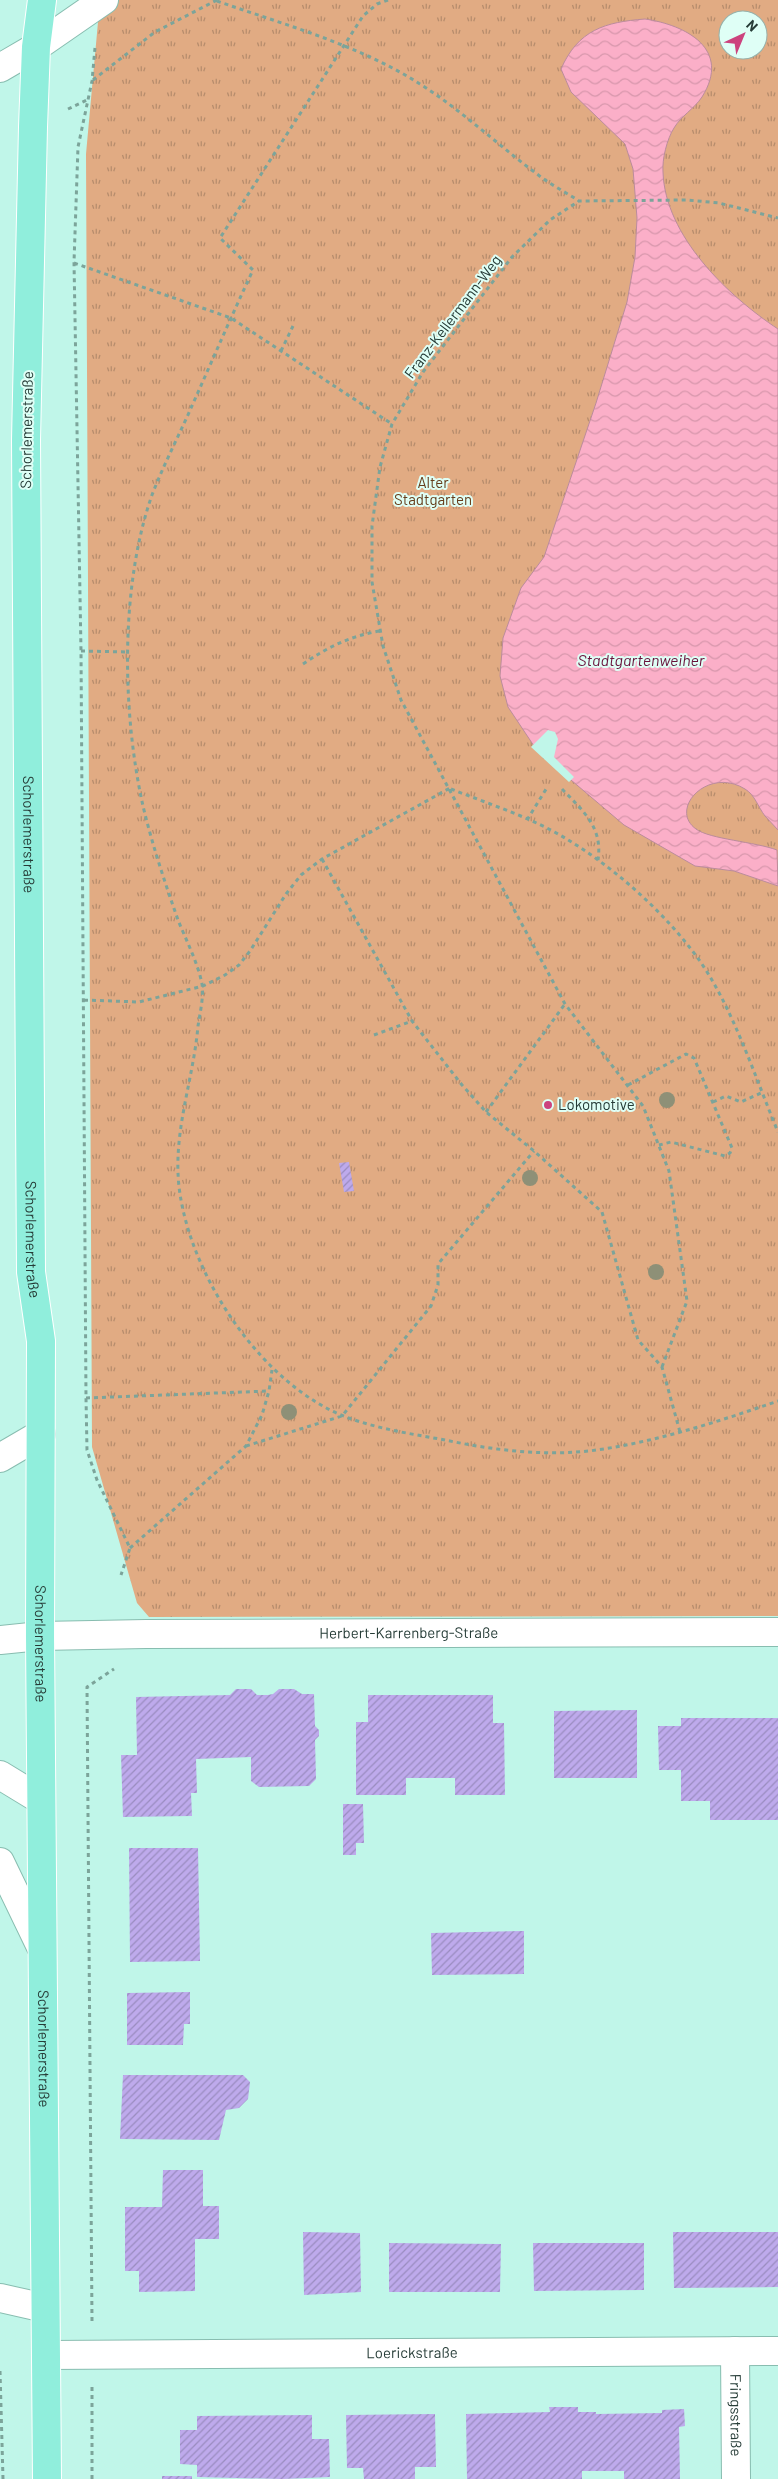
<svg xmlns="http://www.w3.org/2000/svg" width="778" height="2479" font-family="Barlow,sans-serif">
	<defs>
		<pattern id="park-tufts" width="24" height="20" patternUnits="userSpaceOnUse" patternTransform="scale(1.25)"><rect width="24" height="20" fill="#e1ab83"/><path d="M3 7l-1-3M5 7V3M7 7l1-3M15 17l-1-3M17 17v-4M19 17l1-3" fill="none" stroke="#b68c6c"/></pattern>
		<pattern id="water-waves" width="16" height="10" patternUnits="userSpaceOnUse" patternTransform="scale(1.25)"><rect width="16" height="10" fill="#fbafc8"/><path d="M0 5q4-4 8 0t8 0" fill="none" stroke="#d797ac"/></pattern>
		<pattern id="building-hatch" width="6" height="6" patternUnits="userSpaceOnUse" patternTransform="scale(1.25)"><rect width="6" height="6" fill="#beaaec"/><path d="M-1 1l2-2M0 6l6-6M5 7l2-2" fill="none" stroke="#9a8cc0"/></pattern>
	</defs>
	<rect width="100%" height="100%" fill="#c0f6e9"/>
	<path fill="url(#park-tufts)" fill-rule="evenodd" d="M100 0H778V1616L149 1617 137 1603 92 1447 86 154ZM728 20H758V50H728Z"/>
	<path fill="url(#water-waves)" stroke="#bb8c9c" d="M645 19C686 25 732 49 702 97 694 109 681 116 674 128 667 139 662 159 663 172 665 236 728 296 778 329V830C774 825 769 821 765 816 758 807 755 795 745 789 708 766 668 809 696 829 709 839 756 842 777 850L778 886 734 871 695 866 624 825 538 752 508 707 500 676 503 638 521 588 544 557 596 403 627 302 635 257 637 218 633 169 625 144 571 92 561 69C578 30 605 22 645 19Z"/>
	<path fill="#c0f6e9" d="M548 730 555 732 558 739 554 757 574 777 569 782 531 747Z"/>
	<path fill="url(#building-hatch)" d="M349 1162 354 1191 344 1192 339 1163Z
		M236 1689H251L257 1695H268L273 1694 279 1689H294L302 1694H314L315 1726 319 1730V1736L315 1740 316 1779 309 1786 259 1787 251 1781V1757L196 1759 197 1793H191L192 1816 123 1817 121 1755H137L136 1697 230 1695Z
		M368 1695H493V1723H504L505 1795H455V1778H406V1795H356V1722H368Z
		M637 1710V1778H554V1711Z
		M681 1718H778V1820H710V1801H681V1770H659L658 1726H681Z
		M343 1804H363L364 1843H356V1855H343Z
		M129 1848H198L200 1961 130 1962Z
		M524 1931V1974L432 1975 431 1933Z
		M190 1992V2024H184L183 2045H127V1993Z
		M123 2075H243L250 2082 248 2099 239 2108 226 2110 219 2140 120 2139Z
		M163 2170H203V2206H219V2239H195V2291L139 2292V2271H125V2207H162Z
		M303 2232 360 2233 361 2292 304 2295Z
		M673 2232H778V2287L674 2288Z
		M389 2243 501 2244 500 2292H389Z
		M533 2243H644V2290L534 2291Z
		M549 2407H578V2412H596V2414L662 2413V2410L684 2409 685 2426 679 2427 680 2479H624V2471H582V2479H467L466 2414 550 2412Z
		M435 2414 436 2467H415V2479H364L363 2468H347L346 2415Z
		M312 2415V2439H329L330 2477 282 2479 197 2477V2465L180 2464V2430H197V2416Z
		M162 2476H192V2479H162Z"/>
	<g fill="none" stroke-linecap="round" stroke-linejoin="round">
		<defs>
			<g id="minor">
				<path d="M0 68 36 47 104 0"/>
				<path d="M0 1458 41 1434"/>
				<path id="s1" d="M0 1640 40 1636 146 1634 778 1632"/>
				<path d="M0 1775 41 1800"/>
				<path d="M0 1862 41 1947"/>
				<path d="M0 2298 45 2308"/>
				<path id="s2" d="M735 2351 736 2479"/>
				<path id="s3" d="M46 2355 778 2351"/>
			</g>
			<g id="major">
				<path id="s4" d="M42 0 36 47 33 127 26 440 31 1272 41 1341 40 1636 47 2479"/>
			</g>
		</defs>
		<use href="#minor" stroke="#88bdb0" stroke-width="30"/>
		<use href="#major" stroke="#fff" stroke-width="30"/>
		<path stroke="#7ca49a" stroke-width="3" stroke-dasharray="4 4" stroke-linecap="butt" d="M388 0 377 4 363 16 220 238 253 270C230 319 209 368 187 417 175 443 162 469 152 495 120 586 122 712 143 806 152 844 165 883 178 920 186 940 198 963 202 984 204 996 200 1013 198 1026 193 1083 171 1136 180 1194 193 1280 263 1385 346 1417 378 1429 412 1434 445 1440 492 1450 542 1456 589 1451 653 1443 717 1422 778 1401
			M217 1C285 25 359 45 420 84 464 112 500 147 541 177 553 186 567 193 579 201
			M95 48 92 81 78 147 74 262 81 651 86 1398 87 1450 97 1480 130 1548 121 1575
			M93 80 155 32 217 0
			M68 109 87 100
			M74 263 231 318 392 424
			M281 351 293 326
			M81 651 127 652
			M303 664C328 647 350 636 380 631
			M451 789C489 804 530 817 565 838 615 868 663 911 697 957 732 1005 755 1077 778 1132
			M562 789C583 811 603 827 598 860
			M527 820 548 786
			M322 859 412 1021 462 1085 486 1112 534 1151 602 1212 638 1340 662 1367 680 1432
			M84 1000 139 1002 203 986 225 975 239 965 250 951 286 894 301 875 322 859 450 788
			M374 1035 412 1021
			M628 1085 686 1054 694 1058 732 1148 730 1153 725 1156 671 1142 659 1145
			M713 1102 726 1096 741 1102 761 1093
			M486 1112 565 1004
			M662 1367 687 1301 669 1171 643 1106 565 1004 401 700 383 646 372 582V526L380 467 392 424 423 372 512 257 550 220 579 201 687 200 719 203 778 218
			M86 1398 269 1391
			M246 1446 342 1416 431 1306 438 1285V1264L534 1151
			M130 1548 246 1446 262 1415 269 1391 272 1370
			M92 2321 87 1687 114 1669
			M0 2371 3 2479
			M92 2387V2479"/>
		<use href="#minor" stroke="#fff" stroke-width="28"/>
		<use href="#major" stroke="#90eedc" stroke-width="28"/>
	</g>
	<g fill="#8e9077">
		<circle cx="667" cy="1100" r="8"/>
		<circle cx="530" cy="1178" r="8"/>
		<circle cx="656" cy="1272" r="8"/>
		<circle cx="289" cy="1412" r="8"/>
	</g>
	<circle fill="#cc437e" stroke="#dffff6" stroke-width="2" cx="548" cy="1105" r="5"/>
	<g text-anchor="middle" stroke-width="4" stroke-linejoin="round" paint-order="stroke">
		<g font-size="15" fill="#263c37" stroke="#dffff6">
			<text transform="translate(453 317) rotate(-53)" y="5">Franz-Kellermann-Weg</text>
			<text transform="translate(27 430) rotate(-89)" y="5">Schorlemerstraße</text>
			<text dy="5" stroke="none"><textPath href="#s4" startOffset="835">Schorlemerstraße</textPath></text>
			<text dy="5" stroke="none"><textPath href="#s4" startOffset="1240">Schorlemerstraße</textPath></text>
			<text dy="5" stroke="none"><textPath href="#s1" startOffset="409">Herbert-Karrenberg-Straße</textPath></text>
			<text dy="5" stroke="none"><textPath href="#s4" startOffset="1645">Schorlemerstraße</textPath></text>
			<text dy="5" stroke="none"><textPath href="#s4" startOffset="2050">Schorlemerstraße</textPath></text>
			<text dy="5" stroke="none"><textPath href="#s3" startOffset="366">Loerickstraße</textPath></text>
			<text dy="5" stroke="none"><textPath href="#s2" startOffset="64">Fringsstraße</textPath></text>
		</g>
		<g font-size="15" fill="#653c1a" stroke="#dffff6">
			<text x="433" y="488">Alter<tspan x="433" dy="17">Stadtgarten</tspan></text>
		</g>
		<g font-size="15" fill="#263c37" stroke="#dffff6" text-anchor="start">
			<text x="558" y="1110">Lokomotive</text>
		</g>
		<g font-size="16" font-style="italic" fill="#69123b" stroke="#dffff6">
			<text x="641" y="666">Stadtgartenweiher</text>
		</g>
	</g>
	<g transform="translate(743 35) rotate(44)"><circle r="24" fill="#dffff6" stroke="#95b1aa"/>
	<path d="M0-4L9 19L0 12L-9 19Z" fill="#cc437e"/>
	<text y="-8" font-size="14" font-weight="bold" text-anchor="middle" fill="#263c37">N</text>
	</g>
</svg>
